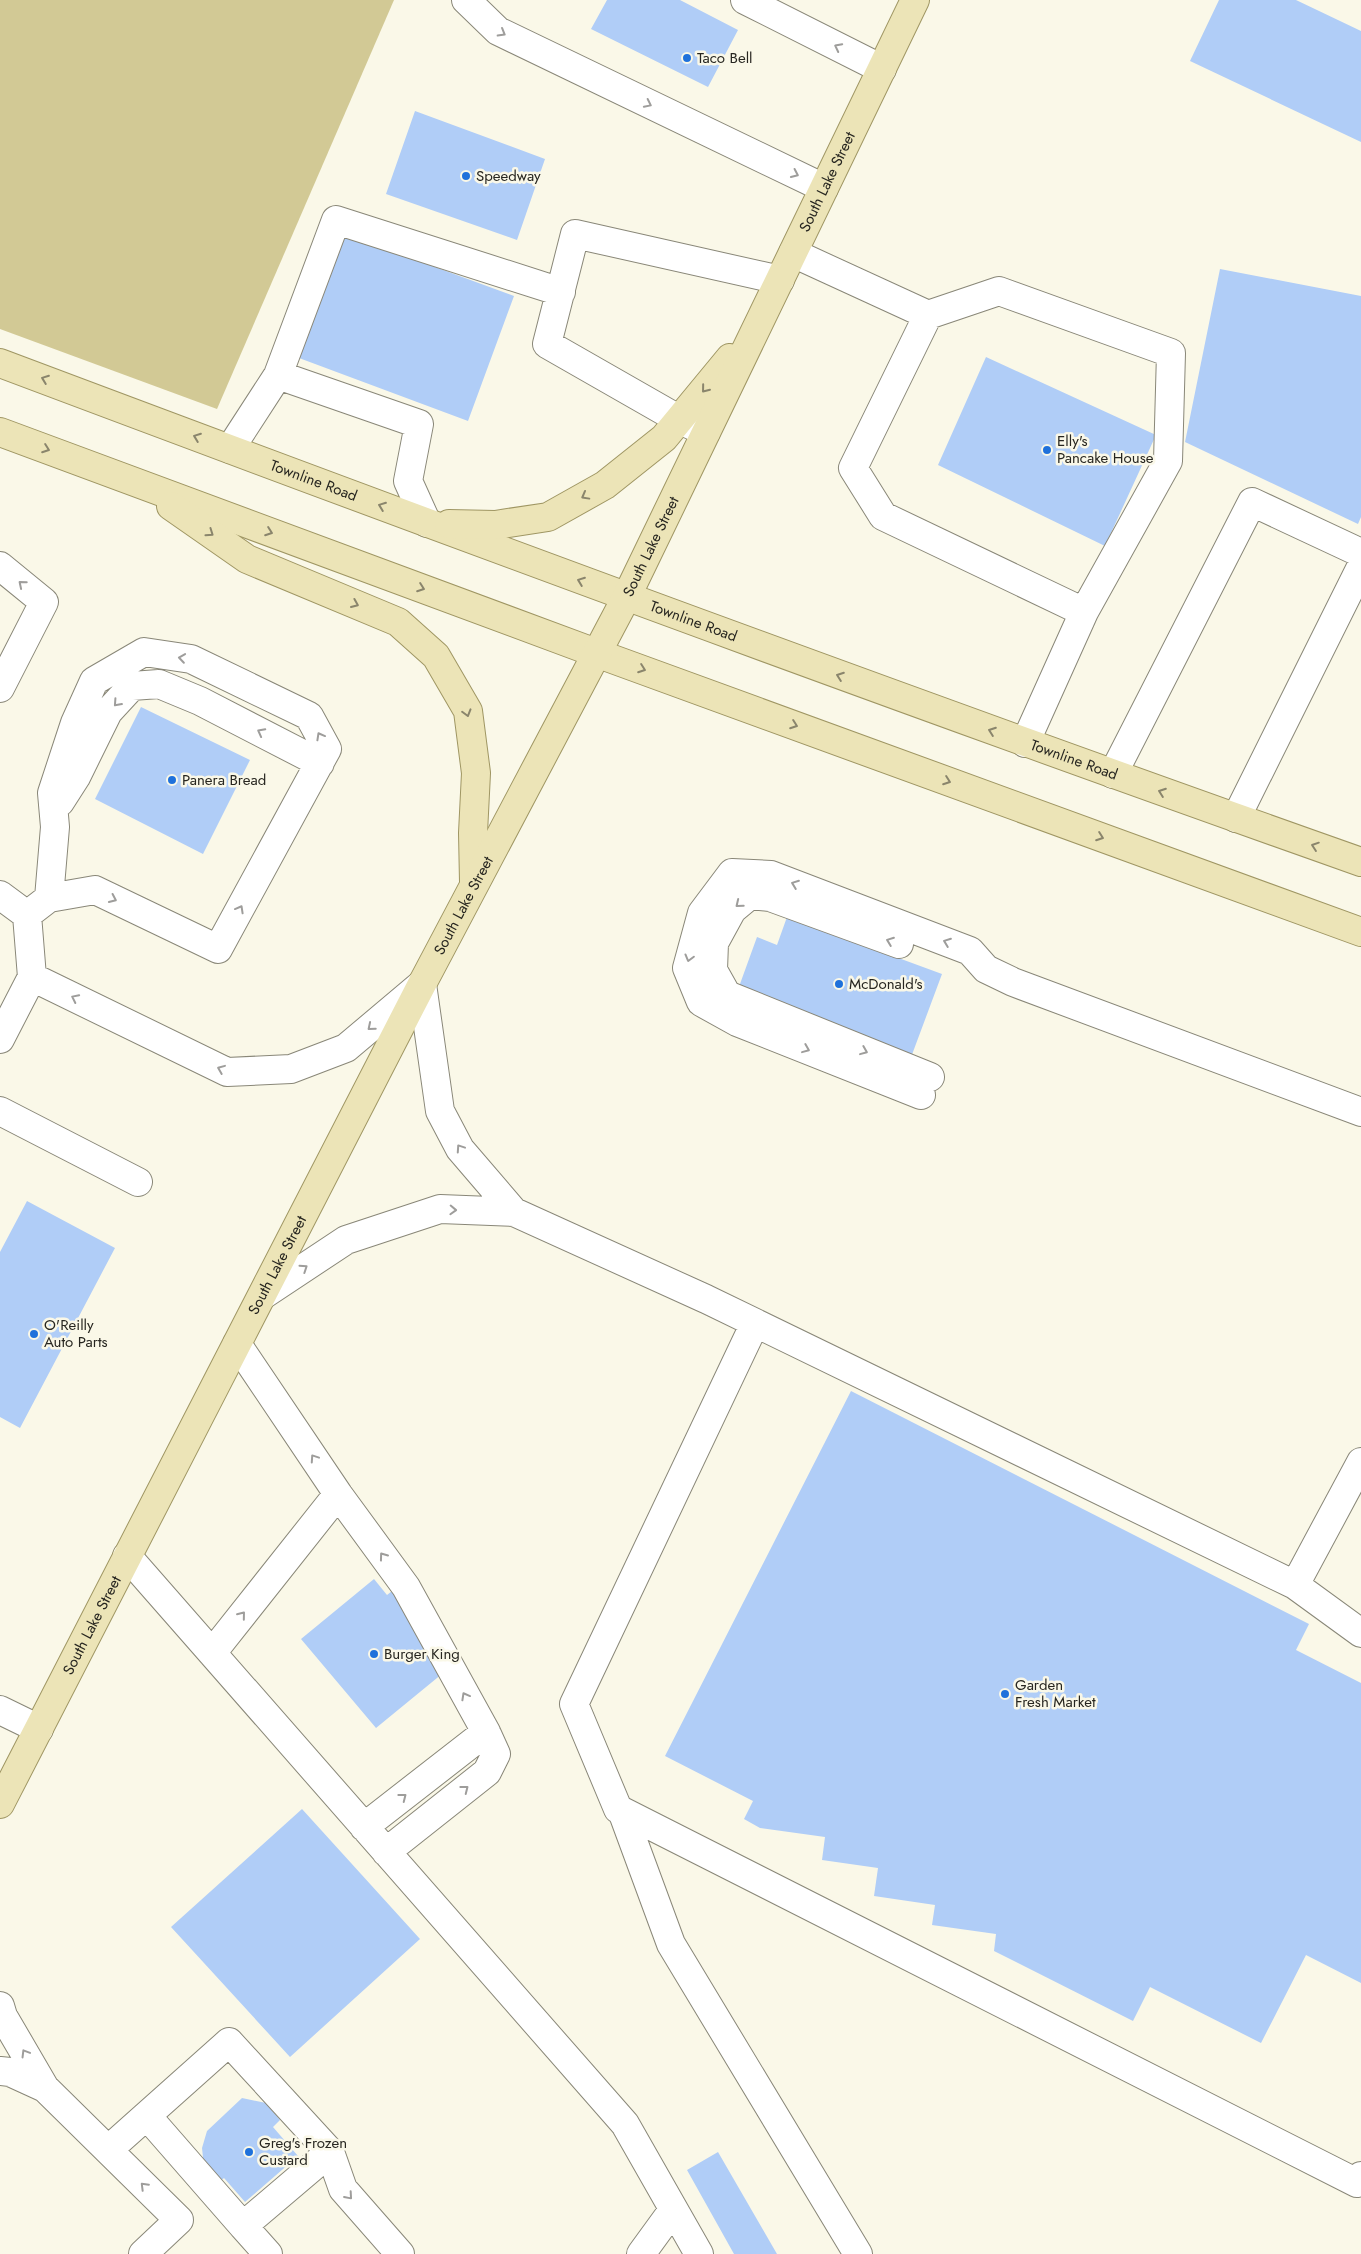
<svg xmlns="http://www.w3.org/2000/svg" width="1361" height="2254" font-family="Jost,sans-serif">
	<rect width="100%" height="100%" fill="#faf8e8"/>
	<path fill="#d2c995" d="M0 0H394L217 409 0 329Z"/>
	<path fill="#b0cdf7" d="M607 0H680L738 30 708 87 591 29Z
		M1219 0H1296L1361 31V142L1190 61Z
		M415 111 545 159 517 240 386 194Z
		M345 234 514 296 468 421 299 358Z
		M1220 269 1361 296V517L1358 524 1185 442Z
		M986 357 1156 435 1105 546 938 465Z
		M141 707 250 760 203 854 95 799Z
		M787 917 942 974 910 1060 736 995 757 937 777 945Z
		M27 1201 115 1248 20 1428 0 1417V1252Z
		M851 1391 1309 1624 1296 1650 1361 1683V1983L1306 1955 1261 2043 1150 1987 1133 2021 994 1951 996 1934 932 1925 935 1905 874 1896 878 1868 822 1860 825 1837 760 1828 744 1819 753 1801 665 1756Z
		M374 1579 387 1595 397 1587 419 1614 409 1622 448 1669 376 1728 301 1639Z
		M302 1809 420 1939 290 2057 171 1927Z
		M242 2098 266 2103 280 2120 273 2127 298 2156 245 2202 224 2178 218 2183 204 2167 202 2148 207 2131Z
		M718 2152 777 2254H734L687 2170Z"/>
	<g fill="none" stroke-linecap="round" stroke-linejoin="round">
		<defs>
			<path id="minor" d="M466 0 498 31 824 188
				M745 0 882 69
				M793 253 928 315 853 468 883 516 1084 612 1025 743
				M928 315 999 291 1171 353 1168 461 1084 612
				M278 375 336 220 561 292
				M706 432 680 420 547 344 575 234 780 280
				M230 449 278 375 419 424 408 481 427 523
				M0 566 44 602 0 688
				M1113 774 1252 502 1361 553
				M60 802 76 777 108 712 132 686 159 684 200 701 320 763
				M1236 818 1361 567
				M0 895 27 915 32 977 0 1039
				M27 915 49 898 95 890 218 949 327 749 309 716 191 659 144 652 94 681 75 723 52 793 55 827 49 898
				M899 944 770 897 750 895 732 910 714 943 713 970 727 995 930 1077
				M32 977 227 1072 291 1069 346 1048 422 984
				M422 984 440 1111 460 1149 514 1212
				M921 1095 737 1022 701 1002 687 968 702 913 732 873 771 875 970 951 986 969 1013 982 1361 1112
				M0 1111 138 1182
				M263 1295 346 1240 440 1209 514 1212 706 1299 1295 1585 1361 1462
				M755 1323 574 1704 618 1809 1357 2183 1361 2176
				M338 1494 406 1587 486 1732 496 1754 487 1772 386 1852
				M127 1556 625 2124 699 2254
				M1295 1585 1361 1633
				M212 1653 338 1494 237 1344
				M0 1710 39 1729
				M622 1811 671 1944 858 2254
				M364 1827 486 1732
				M0 2006 3 2016 45 2088 179 2220 143 2254
				M0 2071 10 2072 45 2088
				M108 2150 229 2042 330 2152 243 2226 147 2116
				M330 2152 343 2189 400 2254
				M243 2226 268 2254
				M641 2254 673 2210"/>
			<g id="major">
				<path id="s1" d="M0 363C452 533 905 701 1361 862"/>
				<path d="M0 432 596 653 1361 932"/>
				<path d="M171 506 247 559 398 622 436 656 468 711 476 773 473 833 474 882"/>
				<path d="M449 524 495 525 548 517 605 485 664 438 730 358"/>
				<path id="s2" d="M0 1804 422 984 626 598 915 0"/>
			</g>
		</defs>
		<use href="#minor" stroke="#898778" stroke-width="30"/>
		<use href="#major" stroke="#9f9663" stroke-width="30"/>
		<use href="#minor" stroke="#fff" stroke-width="28"/>
		<use href="#major" stroke="#ece4b7" stroke-width="28"/>
	</g>
	<defs><path id="oneway-chevron" d="M-2-3.5L2.5 0L-2 3.5" fill="none" stroke-width="1.6" stroke-linecap="round" stroke-linejoin="round" transform="scale(1.25)"/></defs>
	<g stroke="#9e9d9b">
		<use href="#oneway-chevron" transform="translate(502 33) rotate(30)"/>
		<use href="#oneway-chevron" transform="translate(838 47) rotate(-153)"/>
		<use href="#oneway-chevron" transform="translate(648 104) rotate(26)"/>
		<use href="#oneway-chevron" transform="translate(795 174) rotate(25)"/>
		<use href="#oneway-chevron" transform="translate(22 584) rotate(-140)"/>
		<use href="#oneway-chevron" transform="translate(182 658) rotate(-172)"/>
		<use href="#oneway-chevron" transform="translate(117 703) rotate(132)"/>
		<use href="#oneway-chevron" transform="translate(261 732) rotate(-152)"/>
		<use href="#oneway-chevron" transform="translate(320 736) rotate(-119)"/>
		<use href="#oneway-chevron" transform="translate(795 884) rotate(-159)"/>
		<use href="#oneway-chevron" transform="translate(113 899) rotate(25)"/>
		<use href="#oneway-chevron" transform="translate(739 904) rotate(141)"/>
		<use href="#oneway-chevron" transform="translate(240 909) rotate(-61)"/>
		<use href="#oneway-chevron" transform="translate(890 941) rotate(-159)"/>
		<use href="#oneway-chevron" transform="translate(947 942) rotate(-159)"/>
		<use href="#oneway-chevron" transform="translate(689 958) rotate(105)"/>
		<use href="#oneway-chevron" transform="translate(75 998) rotate(-154)"/>
		<use href="#oneway-chevron" transform="translate(371 1027) rotate(140)"/>
		<use href="#oneway-chevron" transform="translate(806 1049) rotate(22)"/>
		<use href="#oneway-chevron" transform="translate(864 1051) rotate(22)"/>
		<use href="#oneway-chevron" transform="translate(221 1069) rotate(-158)"/>
		<use href="#oneway-chevron" transform="translate(460 1148) rotate(-124)"/>
		<use href="#oneway-chevron" transform="translate(453 1210) rotate(2)"/>
		<use href="#oneway-chevron" transform="translate(304 1268) rotate(-34)"/>
		<use href="#oneway-chevron" transform="translate(314 1458) rotate(-124)"/>
		<use href="#oneway-chevron" transform="translate(383 1556) rotate(-126)"/>
		<use href="#oneway-chevron" transform="translate(242 1615) rotate(-51)"/>
		<use href="#oneway-chevron" transform="translate(465 1696) rotate(-119)"/>
		<use href="#oneway-chevron" transform="translate(465 1789) rotate(-38)"/>
		<use href="#oneway-chevron" transform="translate(403 1797) rotate(-38)"/>
		<use href="#oneway-chevron" transform="translate(25 2053) rotate(-121)"/>
		<use href="#oneway-chevron" transform="translate(144 2186) rotate(-135)"/>
		<use href="#oneway-chevron" transform="translate(349 2196) rotate(49)"/>
	</g>
	<g stroke="#8a856c">
		<use href="#oneway-chevron" transform="translate(45 379) rotate(-159)"/>
		<use href="#oneway-chevron" transform="translate(705 389) rotate(129)"/>
		<use href="#oneway-chevron" transform="translate(197 437) rotate(-159)"/>
		<use href="#oneway-chevron" transform="translate(46 449) rotate(20)"/>
		<use href="#oneway-chevron" transform="translate(585 496) rotate(151)"/>
		<use href="#oneway-chevron" transform="translate(382 506) rotate(-159)"/>
		<use href="#oneway-chevron" transform="translate(269 532) rotate(20)"/>
		<use href="#oneway-chevron" transform="translate(210 533) rotate(35)"/>
		<use href="#oneway-chevron" transform="translate(581 581) rotate(-159)"/>
		<use href="#oneway-chevron" transform="translate(421 588) rotate(20)"/>
		<use href="#oneway-chevron" transform="translate(355 604) rotate(23)"/>
		<use href="#oneway-chevron" transform="translate(642 669) rotate(20)"/>
		<use href="#oneway-chevron" transform="translate(840 676) rotate(-160)"/>
		<use href="#oneway-chevron" transform="translate(467 713) rotate(74)"/>
		<use href="#oneway-chevron" transform="translate(794 725) rotate(20)"/>
		<use href="#oneway-chevron" transform="translate(992 731) rotate(-160)"/>
		<use href="#oneway-chevron" transform="translate(947 781) rotate(20)"/>
		<use href="#oneway-chevron" transform="translate(1162 792) rotate(-160)"/>
		<use href="#oneway-chevron" transform="translate(1100 837) rotate(20)"/>
		<use href="#oneway-chevron" transform="translate(1315 846) rotate(-161)"/>
	</g>
	<g fill="#1f71db" stroke="#faf8e8" stroke-width="2">
		<circle cx="687" cy="58" r="5"/>
		<circle cx="466" cy="176" r="5"/>
		<circle cx="1047" cy="450" r="5"/>
		<circle cx="172" cy="780" r="5"/>
		<circle cx="839" cy="984" r="5"/>
		<circle cx="34" cy="1334" r="5"/>
		<circle cx="374" cy="1654" r="5"/>
		<circle cx="1005" cy="1694" r="5"/>
		<circle cx="249" cy="2152" r="5"/>
	</g>
	<g text-anchor="middle" stroke-width="5" stroke-linejoin="round" paint-order="stroke">
		<g font-size="15" fill="#272620" stroke="#faf8e8" text-anchor="start">
			<text x="697" y="63">Taco Bell</text>
			<text x="476" y="181">Speedway</text>
			<text x="1057" y="446">Elly's<tspan x="1057" dy="17">Pancake House</tspan></text>
			<text x="182" y="785">Panera Bread</text>
			<text x="849" y="989">McDonald's</text>
			<text x="44" y="1330">O'Reilly<tspan x="44" dy="17">Auto Parts</tspan></text>
			<text x="384" y="1659">Burger King</text>
			<text x="1015" y="1690">Garden<tspan x="1015" dy="17">Fresh Market</tspan></text>
			<text x="259" y="2148">Greg's Frozen<tspan x="259" dy="17">Custard</tspan></text>
		</g>
		<g font-size="15" fill="#272620" stroke="#faf8e8">
			<text dy="5" stroke="none"><textPath href="#s2" startOffset="1821">South Lake Street</textPath></text>
			<text dy="5" stroke="none"><textPath href="#s1" startOffset="335">Townline Road</textPath></text>
			<text dy="5" stroke="none"><textPath href="#s2" startOffset="1416">South Lake Street</textPath></text>
			<text dy="5" stroke="none"><textPath href="#s1" startOffset="740">Townline Road</textPath></text>
			<text dy="5" stroke="none"><textPath href="#s1" startOffset="1145">Townline Road</textPath></text>
			<text dy="5" stroke="none"><textPath href="#s2" startOffset="1011">South Lake Street</textPath></text>
			<text dy="5" stroke="none"><textPath href="#s2" startOffset="606">South Lake Street</textPath></text>
			<text dy="5" stroke="none"><textPath href="#s2" startOffset="201">South Lake Street</textPath></text>
		</g>
	</g>
</svg>
